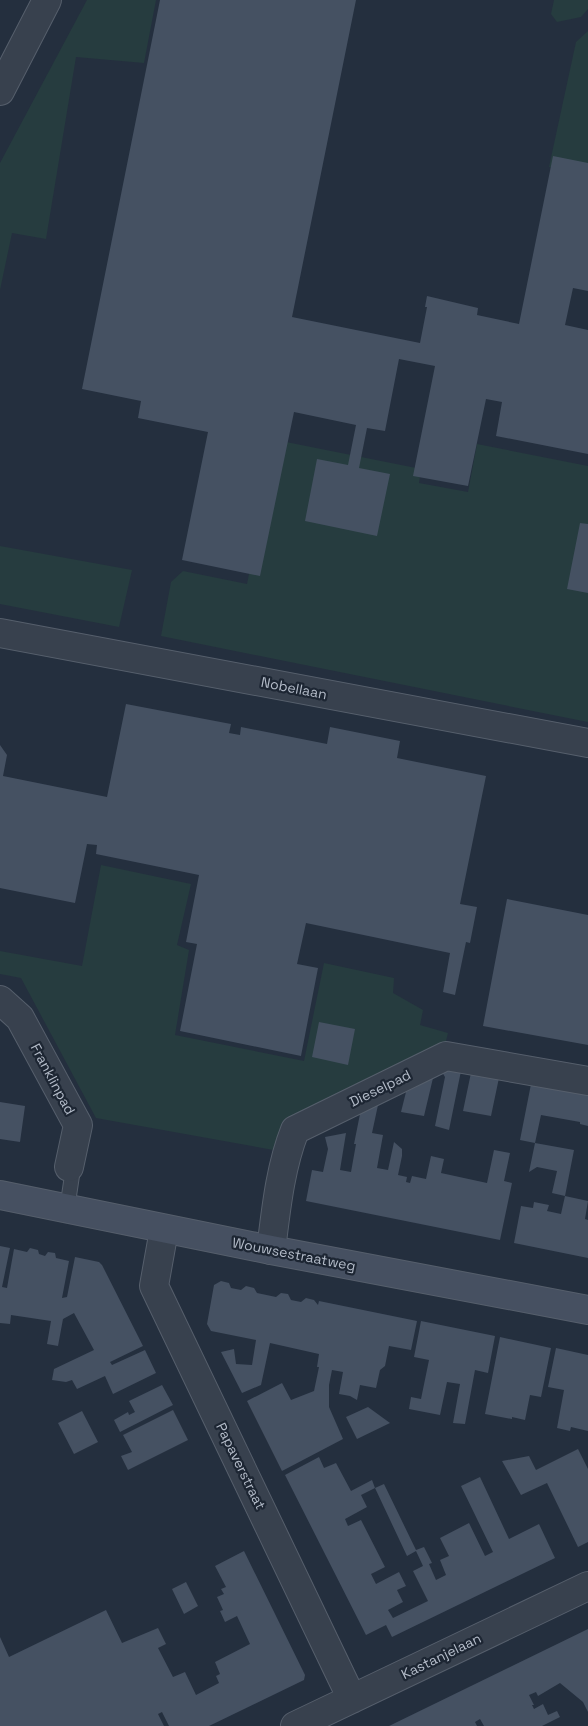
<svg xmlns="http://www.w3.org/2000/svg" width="588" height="1726" font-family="'Space Grotesk',sans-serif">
	<rect width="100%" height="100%" fill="#242f3e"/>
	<path fill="#263c3f" d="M87 0H156L144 63 76 57 46 239 12 233 0 290V163Z
		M554 0H588V9L581 17 557 22 551 14Z
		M588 31V174L549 167 576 42Z
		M276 440 421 469 419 483 468 492 477 444 588 466V722L161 636 171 582 183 571 247 584Z
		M0 546 132 570 119 627 0 604Z
		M101 865 191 884 177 945 189 950 175 1035 304 1061 324 963 394 978 393 993 423 1010 420 1025 448 1033 444 1049 279 1151 96 1118 21 978 0 974V951L82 966Z"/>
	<path fill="#455162" d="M160 0H356L292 317 420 343 427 307H425L427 296 478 308 477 315 519 324 553 156 588 163V291L573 288 565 325 588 330V454L496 436 502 402 486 399 468 486 413 476 435 366 399 359 385 431 367 428 359 468 390 474 377 536 305 521 317 459 348 465 356 425 294 412 260 576 182 560 208 432 138 418 141 401 82 389Z
		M580 523 588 524V593L567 589Z
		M126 704 231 724 229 733 240 735 241 727 327 744 330 727 400 741 397 758 486 776 460 904 477 907 470 943 466 942 455 995 443 992 450 953 306 923 297 964 318 968 301 1056 180 1031 197 944 186 942 199 875 96 854 97 845 87 844 75 903 0 888V745L7 755 3 776 107 797Z
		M507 899 588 915V1045L483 1026Z
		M319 1022 355 1029 348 1065 312 1057Z
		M458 1065 462 1066 449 1130 435 1126 445 1077 442 1072Z
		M472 1068 500 1073 491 1116 463 1111Z
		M433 1078 424 1116 401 1112 406 1092Z
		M532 1079 586 1092 585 1095H588V1126L580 1124V1122L541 1115 535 1143 574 1150 565 1196 552 1193 557 1171 537 1167 529 1172 535 1143 520 1140Z
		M0 1102 25 1106 20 1142 0 1139Z
		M378 1105 372 1133 383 1135 377 1168 388 1170 394 1142 402 1149V1156L398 1175 407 1177 406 1182 410 1183 412 1176 426 1179 431 1156 444 1159 441 1173 487 1183 494 1150 510 1153 504 1181 512 1183 500 1240 306 1201 312 1170 323 1172 328 1149 325 1137 346 1133 340 1170 351 1172 356 1144H354L360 1114Z
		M565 1196 588 1201 585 1219 588 1220V1258L514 1243 521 1206 533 1208 534 1202 549 1205 547 1211 561 1214Z
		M0 1246 10 1248 2 1287 7 1288 14 1249 27 1252 30 1248 38 1250 39 1254 45 1256 48 1252 55 1253 56 1258 69 1261 62 1298 67 1297 75 1257 99 1262 102 1265 143 1346 110 1362 112 1365 145 1350 156 1373 113 1394 105 1376 77 1389 72 1380 66 1382 52 1380 54 1369 94 1350 74 1313 63 1319 58 1346 47 1344 51 1321 11 1315 10 1324 0 1323Z
		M221 1281 229 1283 231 1288 241 1290 246 1286 254 1288 257 1293 276 1297 281 1293 288 1294 291 1300 301 1302 306 1298 314 1300 318 1305 319 1301 417 1321 411 1350 389 1346 385 1366 380 1370 376 1388 360 1385 357 1400 350 1396 339 1394 343 1372 332 1370 329 1385V1407L343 1439 282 1471 247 1401 282 1383 291 1400 314 1391 319 1367H317L319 1354 270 1343 261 1385 242 1393 221 1352 234 1349 236 1364 252 1365 256 1340 211 1331 207 1324 214 1285Z
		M421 1321 495 1336 488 1373 475 1370 465 1424 453 1423 460 1384 447 1382 440 1415 409 1409 411 1397 421 1399 429 1360 414 1357Z
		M500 1337 551 1348 541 1397 530 1395 525 1420 512 1417V1419L485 1414Z
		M556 1348 588 1355V1431L571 1427 570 1431 557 1428 564 1390 548 1387Z
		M162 1385 173 1405 120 1432 114 1420 128 1412 129 1415 135 1412 129 1401Z
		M368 1407 390 1423 357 1439 346 1417Z
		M173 1410 188 1440 128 1470 121 1456 132 1452 123 1435Z
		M82 1411 98 1442 74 1454 58 1423Z
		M578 1449 588 1469V1542L578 1547 547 1483 521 1495 502 1461 529 1456 536 1470Z
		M319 1457 324 1468 336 1463 351 1491 372 1480 375 1488 361 1495 367 1507 345 1519 348 1526 361 1520 385 1567 371 1574 376 1584 399 1572 406 1586 397 1590 403 1602 388 1610 393 1618 428 1601 413 1571 423 1566 416 1551 407 1556 375 1488 384 1484 416 1550 424 1547 432 1563 429 1564 436 1580 446 1575 440 1560 449 1556 440 1538 469 1523 485 1556 493 1552 461 1486 480 1477 509 1539 539 1524 555 1558 392 1637 386 1625 366 1635 285 1475Z
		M244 1551 305 1675 304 1680 209 1726H169L162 1712 158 1714 164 1726H0V1637L9 1657 106 1610 122 1643 158 1628 166 1644 158 1648 173 1677 185 1672 196 1695 219 1683 216 1676 220 1674 215 1662 250 1644 237 1616 225 1622 220 1611 223 1610 217 1597 224 1594 221 1589 226 1587 215 1566Z
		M186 1582 198 1606 184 1614 172 1589Z
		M588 1629V1712L583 1702 560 1683 538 1696 536 1692 529 1695 534 1705H532L534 1709 543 1704 548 1715 557 1711 560 1717 542 1726H484L480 1719 475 1722 477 1726H389Z"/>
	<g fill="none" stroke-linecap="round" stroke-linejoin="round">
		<defs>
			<path id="lane" d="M67 1209 73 1169"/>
			<path id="street" d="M0 91 47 0
				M0 633 588 743
				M0 1000 20 1018 78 1125 69 1167
				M164 1230 154 1286 352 1699
				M271 1250C276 1210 280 1168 295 1130L446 1056 588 1081
				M295 1726 588 1586"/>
			<path id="secondary" d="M0 1195 271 1250 588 1310"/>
		</defs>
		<use href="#lane" stroke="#565f6c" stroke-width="16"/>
		<use href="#street" stroke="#565f6c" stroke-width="30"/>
		<use href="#secondary" stroke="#565f6c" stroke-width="30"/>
		<use href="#lane" stroke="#38414e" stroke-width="14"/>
		<use href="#street" stroke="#38414e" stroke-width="28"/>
		<use href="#secondary" stroke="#465061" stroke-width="28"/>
	</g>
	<g text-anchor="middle" stroke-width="4.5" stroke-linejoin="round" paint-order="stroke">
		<g font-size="14" fill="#b4bcc9" stroke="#1d2633">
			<text transform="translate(294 688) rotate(11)" y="5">Nobellaan</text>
			<text transform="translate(53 1079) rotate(62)" y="5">Franklinpad</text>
			<text transform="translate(380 1088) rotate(-26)" y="5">Dieselpad</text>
			<text transform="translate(294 1254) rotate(11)" y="5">Wouwsestraatweg</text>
			<text transform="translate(241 1466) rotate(64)" y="5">Papaverstraat</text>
			<text transform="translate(441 1656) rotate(-26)" y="5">Kastanjelaan</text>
		</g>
	</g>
</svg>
